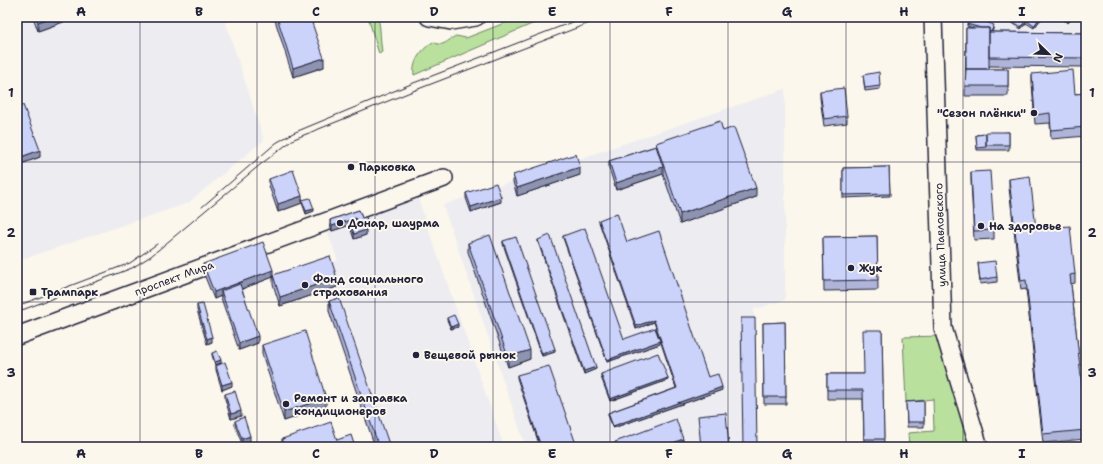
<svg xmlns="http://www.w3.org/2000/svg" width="1103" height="464" font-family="'Shantell Sans',sans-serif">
	<rect width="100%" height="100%" fill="#fbf7ec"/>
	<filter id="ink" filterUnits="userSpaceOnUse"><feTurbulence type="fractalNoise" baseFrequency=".025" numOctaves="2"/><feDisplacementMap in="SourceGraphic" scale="8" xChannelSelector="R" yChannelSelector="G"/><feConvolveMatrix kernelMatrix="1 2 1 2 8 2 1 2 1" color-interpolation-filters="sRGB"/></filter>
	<g filter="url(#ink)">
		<path fill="#edecf0" d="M17 17H224L264 140 188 203 17 261Z
			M965 17H1086V39L991 34 967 26 962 30Z
			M785 89V300L754 309 757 447H526L443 205Z
			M418 199 504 447H391L329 264 338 260 326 229Z"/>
		<path fill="#b9e09c" stroke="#6e816c" d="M368 17H378C381 29 380 40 382 52L379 54Z
			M520 17H548L414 75C412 61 422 49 433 42 444 48 447 40 456 36L466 38Z
			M941 336 970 447H909L908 433 934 431 933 399 906 402 903 337Z"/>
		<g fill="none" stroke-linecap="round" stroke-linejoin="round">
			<defs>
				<path id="minor" d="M429 17 451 21 476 17
					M933 17 943 328 979 447
					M17 336 444 178"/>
			</defs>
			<use href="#minor" stroke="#22223b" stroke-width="20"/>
			<use href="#minor" stroke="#fbf7ec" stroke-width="17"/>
			<path stroke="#22223b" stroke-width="1" d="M202 207 276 143 293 133 411 84 585 17
				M17 306 130 263 157 244
				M17 312 132 268 151 256 261 164 294 139 413 91 605 17"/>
		</g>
		<path fill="#afb5d8" stroke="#22223b" d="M33 17H77L38 31Z
			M274 17H310L324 67 293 77Z
			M1004 17H1041V19L1034 28 1026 23 1021 29Z
			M1060 17H1074L1068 23Z
			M1080 17H1086V22Z
			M967 24 994 27 992 32 1086 33V67L989 66V69H1008V96H965L966 28H973L967 26Z
			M1032 74 1075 94 1086 93V136L1051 139 1050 123 1035 124 1032 83Z
			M863 75 880 86V89L865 91Z
			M820 91 847 116V123L824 126 820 98Z
			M17 108 40 157 21 164 17 153Z
			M723 131 756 197 680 224 663 174 616 190 609 168V161L656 146V143Z
			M1009 132V150H977L976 135 986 134Z
			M889 167 890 196 843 198V168Z
			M971 172 994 230V239L974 240 971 181Z
			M513 175H580L517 196 513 182Z
			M269 179 302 200 314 211 306 214 302 203 278 212 269 186Z
			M1009 179 1036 229 1075 274V283L1071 284 1086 422V439L1043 443 1026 289 1021 290 1009 188Z
			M466 193 501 202 471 212 466 198Z
			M359 210 362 218 368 228H365L366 235 354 239 350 227V225L332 231 330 225V220Z
			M599 220 627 242 708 377 722 390 613 428 608 415V413L676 388 654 322 636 329 599 222Z
			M563 236 624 339 660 344 607 362 563 238Z
			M877 236 878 290 824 291 823 237Z
			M538 240 596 369 584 374 538 242Z
			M503 241 555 352 542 356 503 244Z
			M468 243 530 359 508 367 468 252Z
			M978 263 997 277V282L980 284Z
			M203 264 273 275 337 287 280 306 273 284V277L242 289 258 343 239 350 221 298V296L214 299 203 272Z
			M329 301 390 447H375L329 311Z
			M197 305 212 342 207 344 197 310Z
			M447 318 458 327 451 329 447 320Z
			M785 322 786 404H764L763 323Z
			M882 330 884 447H864L863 399H827V374H864Z
			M262 345 326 407 284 421 262 354Z
			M212 353 221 363 215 365 212 355Z
			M216 366 232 386 222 390 216 370Z
			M601 374 668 380 610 401 601 377Z
			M517 375 577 447H540L517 378Z
			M225 394 241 416 231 419 225 399Z
			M924 401V427H907L906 402Z
			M235 421 250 441 242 444 235 425Z
			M282 439 355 447H282Z"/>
		<path fill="#8e94b0" stroke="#22223b" d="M51 17H77L38 31V22Z
			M1040 17H1041V19L1034 28V26Z
			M1072 17H1074L1068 23V21Z
			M1026 20V23L1021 29V27Z
			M324 58V67L293 77V68Z
			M40 150V157L21 164V157Z
			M580 167V175L517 196V188Z
			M663 167V174L616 190V183Z
			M756 188V197L680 224V214Z
			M302 196V203L278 212V204Z
			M501 197V202L471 212V207Z
			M314 209V211L306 214V211Z
			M356 218V223L350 222V225L332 231V226Z
			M368 223V228L364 229V224Z
			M366 230V235L354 239V234Z
			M273 270V277L223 296 221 291V296L214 299V292Z
			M337 278V287L280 306V297Z
			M654 320V322L636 329V326Z
			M458 324V327L451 329V327Z
			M258 336V343L239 350V343Z
			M212 337V342L207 344V339Z
			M660 341V344L607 362V360Z
			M555 349V352L542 356V354Z
			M530 350V359L508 367V357Z
			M221 360V363L215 365V362Z
			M596 367V369L584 374V371Z
			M668 378V380L610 401V399Z
			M232 382V386L222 390V385Z
			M722 387V390L613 428V426Z
			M326 398V407L284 421V412Z
			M241 411V416L231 419V414Z
			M250 436V441L242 444V439Z
			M683 439V442L670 447H663Z"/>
		<path fill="#cbd3fb" stroke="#22223b" d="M36 17H51L38 22Z
			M277 17H310L324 58 293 68Z
			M970 17H974L994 25 991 32 989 31V28H981L967 24Z
			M1007 17H1040L1034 26 1026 20 1021 27Z
			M1063 17H1072L1068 21Z
			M966 28H989V69H966Z
			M989 32 1086 33V58L989 57Z
			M966 69H1008V86H965Z
			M1073 70 1075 94 1086 93V127L1051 130 1050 113 1035 115 1032 74Z
			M879 72 880 86 865 88 863 75Z
			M844 88 847 116 824 119 820 91Z
			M23 105 40 150 21 157 17 146V108Z
			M720 121 723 131 734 127 756 188 680 214 656 143Z
			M986 132H1009V145H986Z
			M986 134V147L977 148 976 135Z
			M656 146 663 167 616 183 609 161Z
			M576 154 580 167 517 188 513 175Z
			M889 167 890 194 843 195V168Z
			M293 170 302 196 278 204 269 179Z
			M990 171 994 230 974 231 971 172Z
			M1030 176 1036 229 1070 226 1075 274 1070 275 1086 422V430L1043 434 1026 280 1021 281 1009 179Z
			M496 183 501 197 471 207 466 193Z
			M310 198 314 209 306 211 302 200Z
			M359 210 362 218 366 217 368 223 364 224 366 230 354 234 350 222 357 220 356 218 332 226 330 220Z
			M617 213 627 242 659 231 708 377 718 374 722 387 613 426 608 413 677 388 654 320 636 326 599 220Z
			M585 228 624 339 655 328 660 341 607 360 563 236Z
			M490 235 530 350 508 357 468 243Z
			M550 235 596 367 584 371 538 240Z
			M877 236 878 280 824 281 823 237Z
			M516 237 555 349 542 354 503 241Z
			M263 242 273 270 214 292 203 264Z
			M330 256 337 278 280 297 273 275Z
			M995 261 997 277 980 280 978 263Z
			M240 284 258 336 239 343 221 291Z
			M339 298 390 447H379L329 301Z
			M203 304 212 337 207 339 197 305Z
			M454 315 458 324 451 327 447 318Z
			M741 318H755L757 447H743Z
			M785 322 786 397H764L763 323Z
			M863 330H882L884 439H864L863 390H827V374H864Z
			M305 331 326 398 284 412 262 345Z
			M217 351 221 360 215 362 212 353Z
			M658 353 668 378 610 399 601 374Z
			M225 362 232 382 222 385 216 366Z
			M549 366 577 447H541L517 375Z
			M235 391 241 411 231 414 225 394Z
			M924 401V422H907L906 402Z
			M726 413 729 447H701L698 416Z
			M244 417 250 436 242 439 235 421Z
			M676 419 683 439 663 447H616L615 442Z
			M331 422 337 440 351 435 355 447H285L282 439Z"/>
	</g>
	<path fill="none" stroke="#22223b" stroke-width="1" stroke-opacity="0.55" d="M140 17V447M257 17V447M375 17V447M493 17V447M610 17V447M728 17V447M846 17V447M963 17V447M17 162H1086M17 302H1086"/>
	<g fill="#22223b" stroke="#fbf7ec" stroke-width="1.5">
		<circle cx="1034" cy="113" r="4"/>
		<circle cx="351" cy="167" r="4"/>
		<circle cx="340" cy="223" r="4"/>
		<circle cx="981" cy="226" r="4"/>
		<circle cx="851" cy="268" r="4"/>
		<circle cx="305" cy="285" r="4"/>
		<rect x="29" y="288" width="8" height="8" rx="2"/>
		<circle cx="416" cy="355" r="4"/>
		<circle cx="286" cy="404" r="4"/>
	</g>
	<g text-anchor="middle" stroke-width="4" stroke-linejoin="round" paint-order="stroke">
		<g font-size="11" font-weight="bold" fill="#22223b" stroke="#fbf7ec" text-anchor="start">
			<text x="1026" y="117" text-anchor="end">"Сезон плёнки"</text>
			<text x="359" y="171">Парковка</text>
			<text x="348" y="227">Донар, шаурма</text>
			<text x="989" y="230">На здоровье</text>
			<text x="859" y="272">Жук</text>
			<text x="313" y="283">Фонд социального<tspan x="313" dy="13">страхования</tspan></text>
			<text x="41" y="296">Трампарк</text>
			<text x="424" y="359">Вещевой рынок</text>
			<text x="294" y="402">Ремонт и заправка<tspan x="294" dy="13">кондиционеров</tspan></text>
		</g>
		<g font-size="11" fill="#22223b" stroke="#fbf7ec">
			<text transform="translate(940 235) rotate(-92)" y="4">улица Павловского</text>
			<text transform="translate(174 278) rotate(-20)" y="4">проспект Мира</text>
		</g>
	</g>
	<rect width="1103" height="464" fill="none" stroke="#fbf7ec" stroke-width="44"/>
	<g transform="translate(1049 54) rotate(113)" stroke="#fbf7ec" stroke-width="3" paint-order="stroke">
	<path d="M0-3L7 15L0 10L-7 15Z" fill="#22223b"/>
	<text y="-6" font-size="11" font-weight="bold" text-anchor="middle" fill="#22223b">N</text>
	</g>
	<rect x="22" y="22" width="1059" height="420" fill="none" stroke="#22223b" stroke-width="1.5"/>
	<g font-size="13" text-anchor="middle" font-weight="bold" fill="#22223b">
		<text x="81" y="16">A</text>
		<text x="199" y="16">B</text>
		<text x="316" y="16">C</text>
		<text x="434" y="16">D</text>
		<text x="552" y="16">E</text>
		<text x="669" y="16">F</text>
		<text x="787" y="16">G</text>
		<text x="904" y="16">H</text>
		<text x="1022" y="16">I</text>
		<text x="11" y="97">1</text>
		<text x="1092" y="97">1</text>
		<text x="11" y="237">2</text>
		<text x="1092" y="237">2</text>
		<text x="11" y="377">3</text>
		<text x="1092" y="377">3</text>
		<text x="81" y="458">A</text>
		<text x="199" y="458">B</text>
		<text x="316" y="458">C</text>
		<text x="434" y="458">D</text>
		<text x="552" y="458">E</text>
		<text x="669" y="458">F</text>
		<text x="787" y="458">G</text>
		<text x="904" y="458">H</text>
		<text x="1022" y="458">I</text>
	</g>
</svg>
